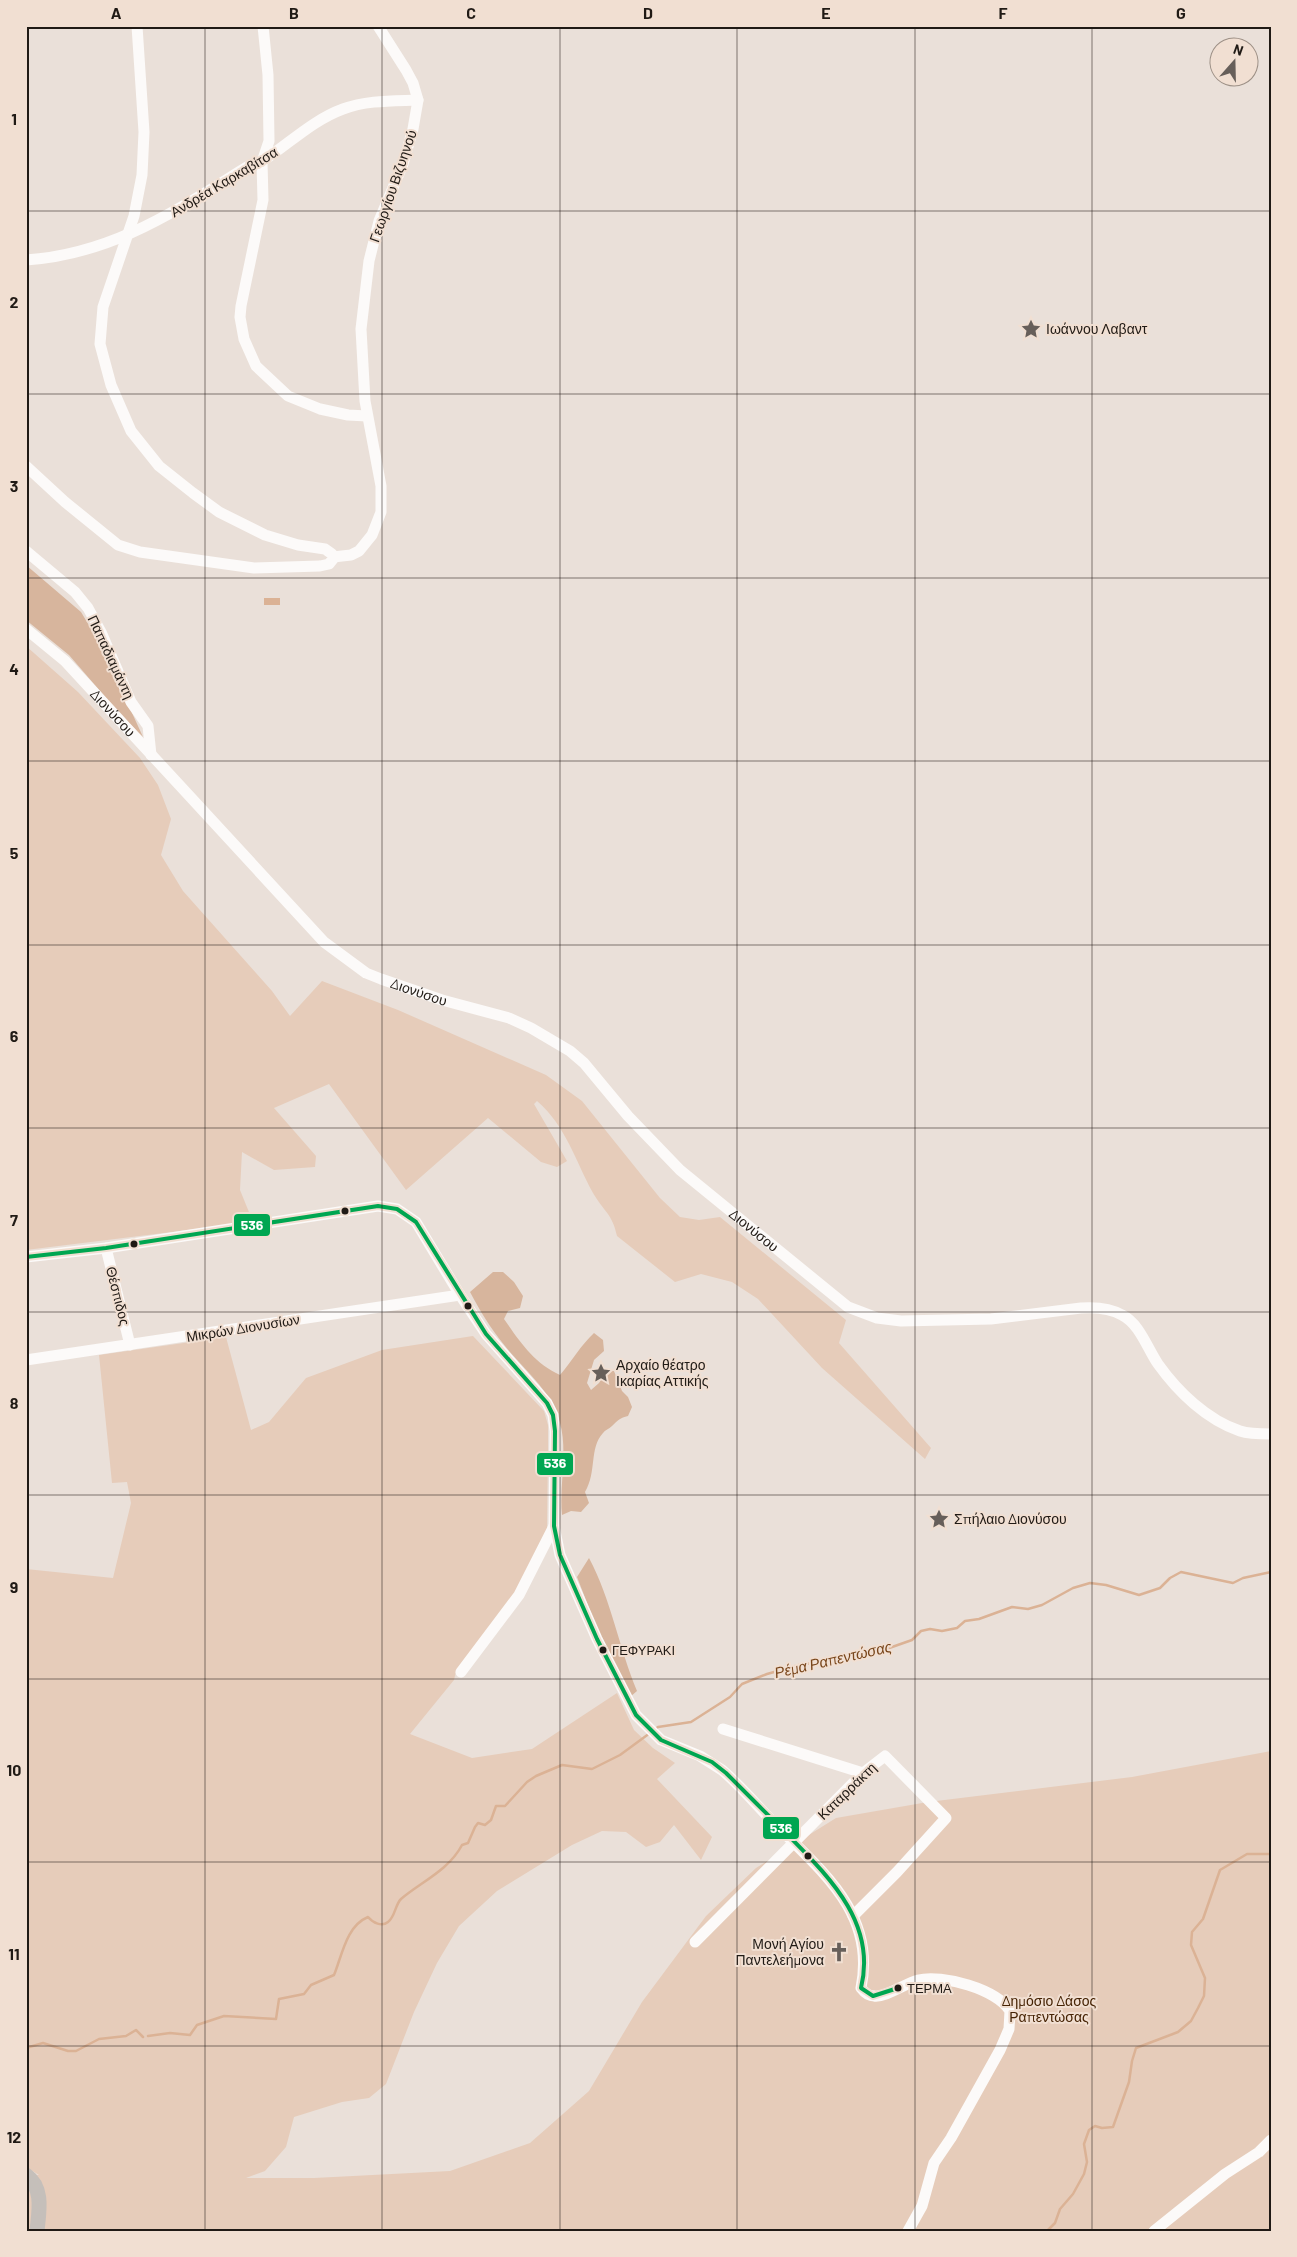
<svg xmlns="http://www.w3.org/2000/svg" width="1297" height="2257" font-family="Barlow,sans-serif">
	<rect width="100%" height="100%" fill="#eae0d9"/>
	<path fill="#e6ccba" d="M26 646 78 692 140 758 158 785 171 819 161 855 183 891 272 991 290 1016 322 981 398 1010 546 1075 582 1101 660 1198 680 1217 699 1220 720 1217 846 1320 839 1343 931 1448 925 1459 822 1368 758 1299 732 1282 701 1274 675 1282 617 1236C612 1213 604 1212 593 1193 575 1160 566 1126 537 1101L534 1104 567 1161 557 1167 541 1162 488 1118 406 1190 329 1084 274 1108 316 1156 315 1167 274 1170 242 1152 240 1190 253 1222 26 1250Z
		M473 1336 544 1411 548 1425V1449L547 1530 510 1602 456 1671 454 1680 410 1734 472 1758 532 1749 617 1693 634 1730 653 1748 675 1763 657 1779 712 1837 701 1860 674 1825 660 1842 646 1847 626 1832 602 1831 572 1845 497 1891 459 1926 437 1963 414 2012 386 2084 369 2098 342 2102 294 2117 286 2147 265 2171 246 2178H314L450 2171 530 2143 589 2091 642 2002 706 1916 756 1868 836 1818 928 1802 1132 1777 1271 1751V2231H26V2175H39L26 2167V1569L113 1578 131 1503 127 1482 112 1483 99 1355 226 1337 251 1430 269 1422 306 1378 382 1350Z"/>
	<path fill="#d7b59d" d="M26 565 81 612 102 647 143 737 119 713 69 655 26 620Z
		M493 1272H503L514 1282 523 1296 520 1308 508 1311 504 1319C520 1342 534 1363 560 1375 572 1361 581 1345 594 1333L603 1340 604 1351 594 1360 587 1383 591 1390 599 1383 607 1371H614L622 1391 628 1397 632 1407 628 1416C620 1418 618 1420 612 1426 609 1429 605 1430 603 1433 589 1448 597 1472 585 1492L589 1503 581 1512 571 1511 562 1515C559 1486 568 1451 560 1423 552 1391 525 1371 505 1346 491 1329 480 1311 470 1292Z
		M589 1558C611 1599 619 1648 637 1691L630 1697 598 1631 577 1577Z"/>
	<path fill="#dbb295" d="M264 598H280V605H264Z"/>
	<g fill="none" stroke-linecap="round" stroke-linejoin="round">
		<path stroke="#dbb295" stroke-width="2.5" d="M654 1730 658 1727 691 1722 730 1697 742 1684 767 1674 799 1665 875 1653 912 1640 921 1631 930 1629 942 1631 957 1628 965 1621 979 1619 1012 1607 1028 1609 1042 1605 1073 1588 1090 1583 1106 1585 1139 1595 1160 1588 1170 1578 1181 1572 1233 1583 1243 1578 1271 1572
			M148 2036 170 2033 190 2035 197 2025 224 2016 276 2019 279 1999 304 1994 311 1985 334 1975C342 1956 346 1926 368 1917 373 1923 382 1927 388 1922 395 1917 395 1905 401 1899 421 1882 449 1870 462 1845L468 1843 475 1827 478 1823 485 1825 491 1820 496 1806H505L527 1782 536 1776 562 1765 592 1769 620 1755 650 1733
			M26 2048 43 2043 68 2051H76L99 2039 126 2036 136 2030 143 2037
			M1047 2231 1055 2223 1060 2209 1073 2194 1084 2174 1087 2162 1084 2144 1089 2130 1095 2126 1102 2128 1113 2127 1129 2082 1132 2061 1136 2048 1178 2032 1191 2021 1198 2008 1204 1996 1205 1978 1191 1945 1192 1932 1203 1919 1220 1870 1247 1854H1271"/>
		<g stroke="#fcfaf9" stroke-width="11">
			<path d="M263 26 268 75 269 141 262 162 263 200 241 306 240 317 244 339 256 366 288 396 320 409 348 415 367 416"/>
			<path d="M26 260C113 254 175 211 247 167 253 164 259 164 264 160 290 143 313 120 343 109 367 100 393 101 418 100"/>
			<path d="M26 466 65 502 118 545 140 552 254 568 320 566 329 564 333 559 332 554 325 549 298 545 265 535 219 512 193 493 159 466 131 431 111 385 100 344 103 307 134 216 142 175 144 132 137 26"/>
			<path d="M26 551 75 592 88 608 101 632 131 702 148 726 151 755"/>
			<path d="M333 557 351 555 359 551 372 535 381 512V486L365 401 361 329 369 261 379 221 403 164 413 129 418 100 413 83 406 70 378 26"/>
			<path id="s1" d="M26 629 65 661 324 942 366 973 381 979 442 1000 509 1018 531 1028 570 1051 584 1063 628 1116 680 1170 848 1307 877 1318 901 1321 991 1319 1081 1308C1095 1307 1110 1308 1122 1315 1140 1324 1147 1348 1158 1364 1178 1392 1207 1420 1240 1431 1249 1434 1261 1434 1271 1434"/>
			<path d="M106 1248 130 1345"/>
			<path d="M26 1257 106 1248 378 1206 397 1209 416 1222 460 1295 486 1334 547 1403 553 1415 555 1431 554 1526 560 1555 597 1639 636 1715 661 1740 700 1756 722 1770C742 1787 759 1808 778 1827 824 1873 876 1915 861 1988 864 1992 869 1996 874 1996 885 1998 906 1983 918 1980 942 1974 997 1989 1010 2011L1009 2029 1000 2050 951 2138 934 2163 922 2206 908 2231"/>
			<path d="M26 1360 460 1295"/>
			<path d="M461 1672 519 1595 554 1526"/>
			<path d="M723 1729 863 1773"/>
			<path d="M695 1942 863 1773 885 1756 946 1818 897 1872 853 1916"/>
			<path d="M1154 2231 1225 2174 1259 2152 1271 2140"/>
		</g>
		<path stroke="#c5bfba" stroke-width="15" d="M26 2175C44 2188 39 2211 37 2231"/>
		<defs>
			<path id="bus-1" d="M26 1257 106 1248 378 1206 397 1209 416 1222 486 1334 547 1403 553 1415 555 1431 554 1526 560 1555 597 1639 636 1715 661 1740 712 1762 726 1773C747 1794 767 1814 788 1835 829 1877 877 1923 861 1988L873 1996 898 1988"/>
		</defs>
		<use href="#bus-1" stroke="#f1dfd2" stroke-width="8"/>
		<use href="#bus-1" stroke="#00a651" stroke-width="4"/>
	</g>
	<path fill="none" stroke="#201a15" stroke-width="1" stroke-opacity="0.55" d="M205 26V2231M382 26V2231M560 26V2231M737 26V2231M915 26V2231M1092 26V2231M26 211H1271M26 394H1271M26 578H1271M26 761H1271M26 945H1271M26 1128H1271M26 1312H1271M26 1495H1271M26 1679H1271M26 1862H1271M26 2046H1271"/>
	<defs>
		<symbol id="sight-bare" viewBox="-9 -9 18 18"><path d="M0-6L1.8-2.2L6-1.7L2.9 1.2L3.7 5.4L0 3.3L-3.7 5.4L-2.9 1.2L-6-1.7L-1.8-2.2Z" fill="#675f5a" stroke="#f1dfd2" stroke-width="2.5" paint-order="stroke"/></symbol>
		<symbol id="church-bare" viewBox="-9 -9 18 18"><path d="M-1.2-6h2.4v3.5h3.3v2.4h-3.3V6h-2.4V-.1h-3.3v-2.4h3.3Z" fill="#675f5a" stroke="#f1dfd2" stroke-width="2.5" paint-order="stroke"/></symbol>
	</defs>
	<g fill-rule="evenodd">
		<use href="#sight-bare" x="1017" y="315" width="28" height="28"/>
		<use href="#sight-bare" x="587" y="1359" width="28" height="28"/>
		<use href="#sight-bare" x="925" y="1505" width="28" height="28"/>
		<use href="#church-bare" x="825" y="1938" width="28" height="28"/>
	</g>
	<g fill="#201a15" stroke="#f1dfd2" stroke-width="2">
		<circle cx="345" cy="1211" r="4.5"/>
		<circle cx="134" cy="1244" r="4.5"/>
		<circle cx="468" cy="1306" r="4.5"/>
		<circle cx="603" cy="1650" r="4.5"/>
		<circle cx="808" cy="1856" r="4.5"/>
		<circle cx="898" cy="1988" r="4.5"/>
	</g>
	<g text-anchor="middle" stroke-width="4" stroke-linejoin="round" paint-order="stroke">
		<g font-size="13" fill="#201a15" stroke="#f1dfd2" text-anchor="start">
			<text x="612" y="1655">ΓΕΦΥΡΑΚΙ</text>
			<text x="907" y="1993">ΤΕΡΜΑ</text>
		</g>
		<g font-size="14" fill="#201a15" stroke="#f1dfd2">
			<text transform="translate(224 182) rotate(-31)" y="5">Ανδρέα Καρκαβίτσα</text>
			<text transform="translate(393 186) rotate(-71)" y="5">Γεωργίου Βιζυηνού</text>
			<text transform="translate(111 657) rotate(65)" y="5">Παπαδιαμάντη</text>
			<text dy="5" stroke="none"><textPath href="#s1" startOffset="121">Διονύσου</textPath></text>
			<text dy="5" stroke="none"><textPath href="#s1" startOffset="541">Διονύσου</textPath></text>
			<text dy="5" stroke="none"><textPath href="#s1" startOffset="962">Διονύσου</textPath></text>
			<text transform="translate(118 1296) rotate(76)" y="5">Θέσπιδος</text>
			<text transform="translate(243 1328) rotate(-9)" y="5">Μικρών Διονυσίων</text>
			<text transform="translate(847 1791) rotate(-44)" y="5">Καταρράκτη</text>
		</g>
		<g font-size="14" fill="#201a15" stroke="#f1dfd2" text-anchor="start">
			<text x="1046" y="334">Ιωάννου Λαβαντ</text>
			<text x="616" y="1370">Αρχαίο θέατρο<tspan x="616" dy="16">Ικαρίας Αττικής</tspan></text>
			<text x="954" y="1524">Σπήλαιο Διονύσου</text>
			<text x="824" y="1949" text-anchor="end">Μονή Αγίου<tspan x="824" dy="16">Παντελεήμονα</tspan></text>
		</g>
		<g font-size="14" fill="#452203" stroke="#f1dfd2">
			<text x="1049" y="2006">Δημόσιο Δάσος<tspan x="1049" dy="16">Ραπεντώσας</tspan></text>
		</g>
		<g font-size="15" font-style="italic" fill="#79461b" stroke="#f1dfd2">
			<text transform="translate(833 1660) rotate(-13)" y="5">Ρέμα Ραπεντώσας</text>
		</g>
	</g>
	<g stroke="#f1dfd2" stroke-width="2">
		<rect x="233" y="1213" width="38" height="24" rx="5" fill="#00a651"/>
		<rect x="536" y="1452" width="38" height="24" rx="5" fill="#00a651"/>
		<rect x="762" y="1816" width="38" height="24" rx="5" fill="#00a651"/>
	</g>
	<g font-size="14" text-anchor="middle" font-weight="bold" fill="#fff">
		<text x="252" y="1230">536</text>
		<text x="555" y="1468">536</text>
		<text x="781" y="1833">536</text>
	</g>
	<rect width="1297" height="2257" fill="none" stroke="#f1dfd2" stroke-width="55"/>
	<g transform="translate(1234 62) rotate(20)"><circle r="24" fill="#f1dfd2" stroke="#9d9086"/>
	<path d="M0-4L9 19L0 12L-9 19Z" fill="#675f5a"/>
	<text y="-8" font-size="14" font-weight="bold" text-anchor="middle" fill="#201a15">N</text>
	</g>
	<rect x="28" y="28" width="1242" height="2202" fill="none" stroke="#201a15" stroke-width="2"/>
	<g font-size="16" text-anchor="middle" font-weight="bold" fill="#201a15">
		<text x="116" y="19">A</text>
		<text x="294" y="19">B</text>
		<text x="471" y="19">C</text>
		<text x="648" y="19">D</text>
		<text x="826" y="19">E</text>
		<text x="1003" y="19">F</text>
		<text x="1181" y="19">G</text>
		<text x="14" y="125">1</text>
		<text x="14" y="308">2</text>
		<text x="14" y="492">3</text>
		<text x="14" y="675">4</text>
		<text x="14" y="859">5</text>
		<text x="14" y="1042">6</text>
		<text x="14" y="1226">7</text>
		<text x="14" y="1409">8</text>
		<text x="14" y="1593">9</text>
		<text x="14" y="1776">10</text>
		<text x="14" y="1960">11</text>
		<text x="14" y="2143">12</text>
	</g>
</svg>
